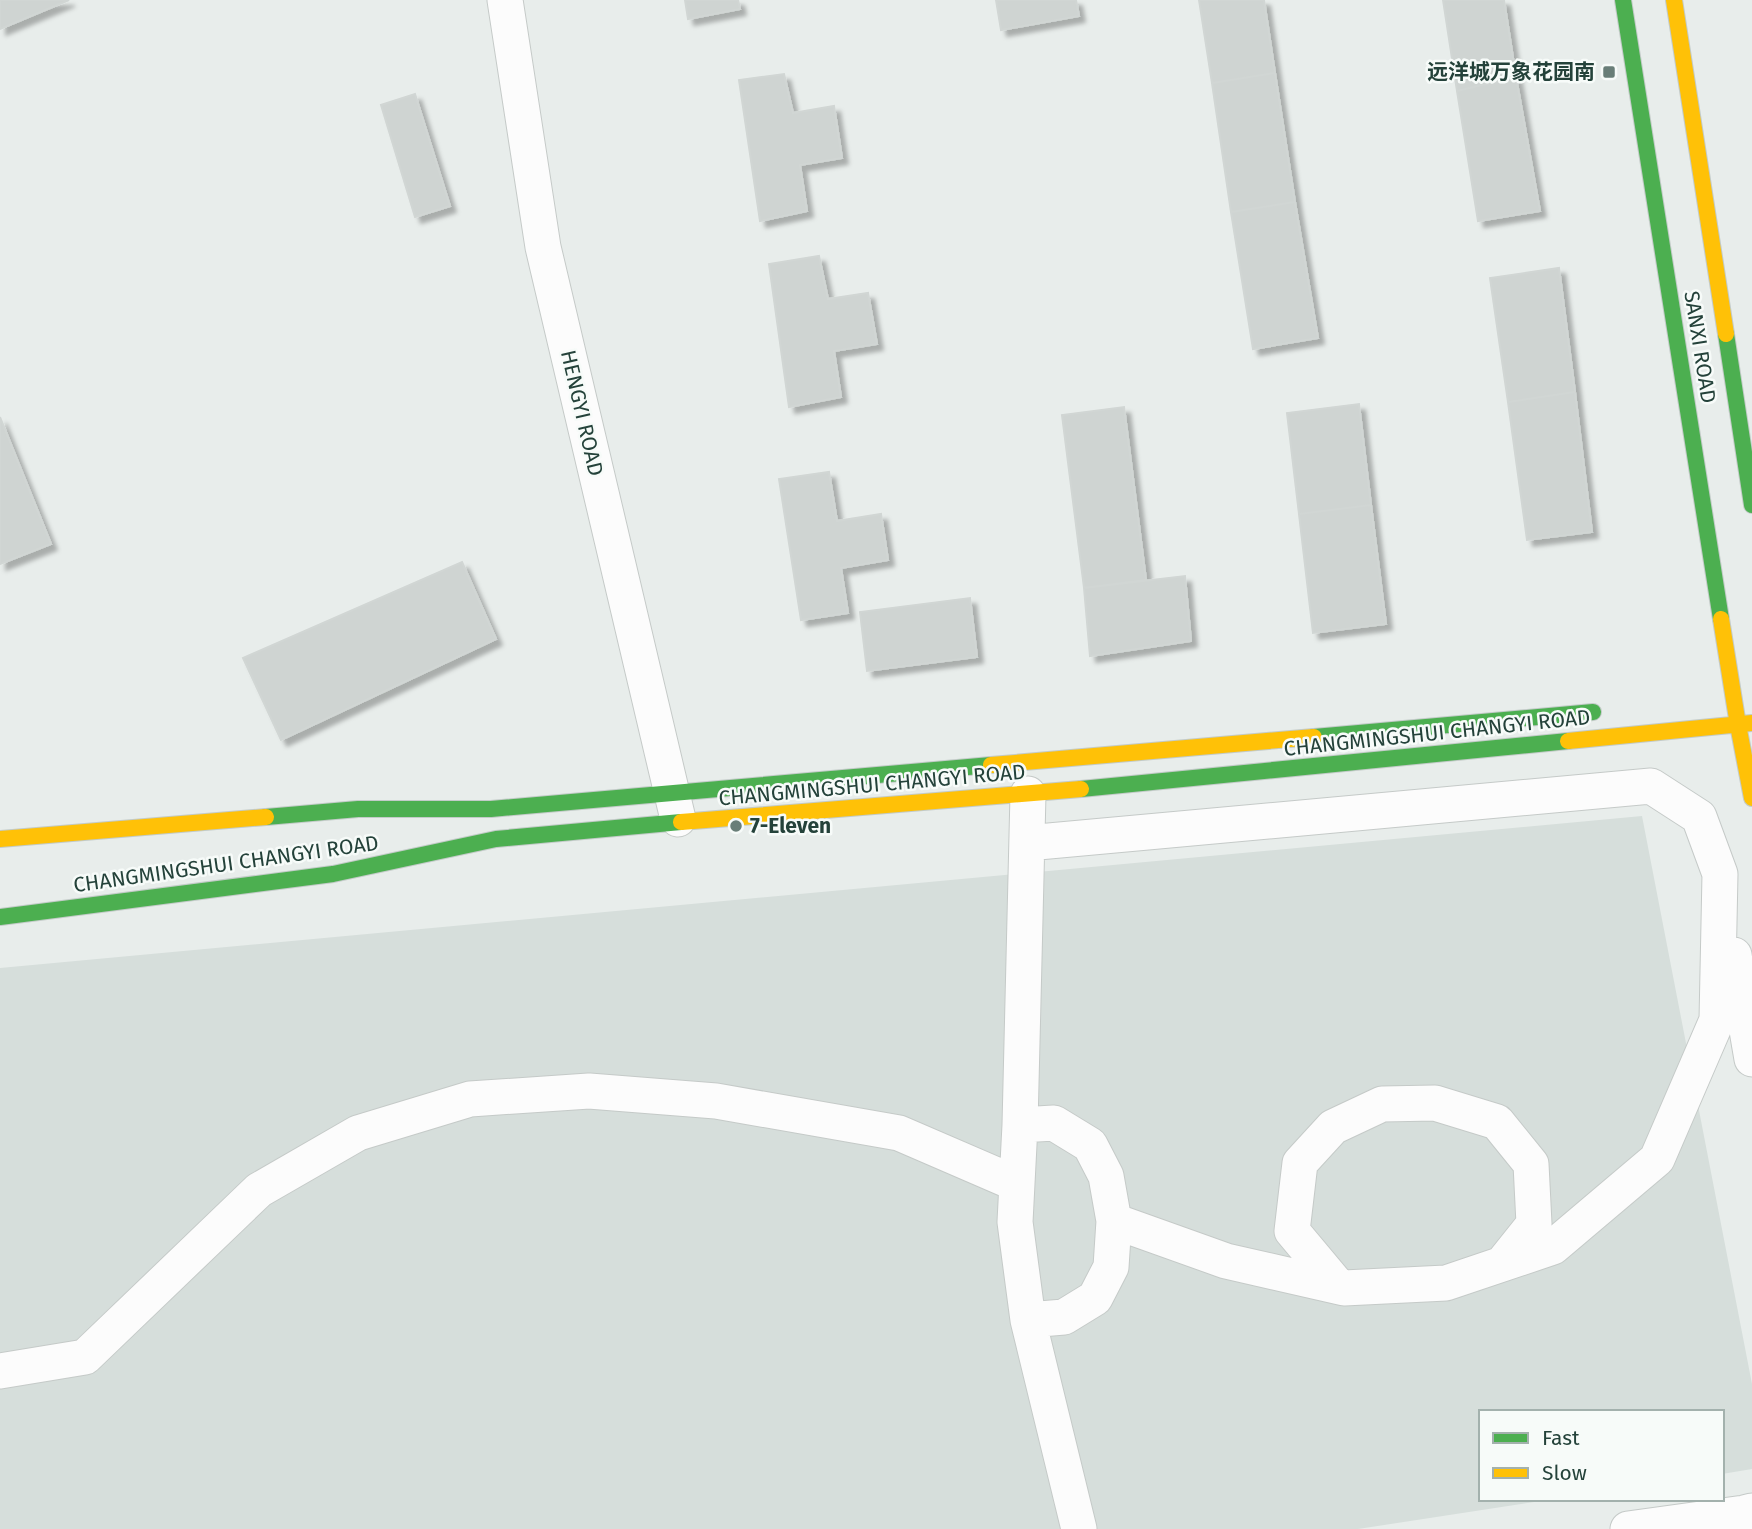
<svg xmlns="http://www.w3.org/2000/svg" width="1752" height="1529" font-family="'Fira Sans','Noto Sans SC',sans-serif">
	<defs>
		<filter id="shadow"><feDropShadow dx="6" dy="6" stdDeviation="2" flood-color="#0004"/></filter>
	</defs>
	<rect width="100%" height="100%" fill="#e8edeb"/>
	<path fill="#d6dedb" d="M1642 816 1752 1384V1469L1722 1474V1412H1481V1499H1554L1358 1529H0V968Z"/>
	<path fill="#cfd4d2" stroke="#d1d6d4" stroke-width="2" filter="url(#shadow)" d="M0 0H69L0 29Z
		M685 0H738L740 9 688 19Z
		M996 0H1076L1079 16 1001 30Z
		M1199 0H1264L1275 73 1212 83Z
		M1443 0H1504L1516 77 1457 91Z
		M1275 73 1295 202 1231 212 1212 83Z
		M784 74 793 113 834 106 842 158 800 165 807 211 760 221 739 80Z
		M1516 77 1540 211 1478 221 1457 91Z
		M415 94 450 206 415 217 381 105Z
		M1295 202 1318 338 1253 349 1231 212Z
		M819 256 828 299 868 293 877 344 834 351 841 397 789 407 769 264Z
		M1559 268 1575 392 1508 402 1490 278Z
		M1575 392 1592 532 1527 540 1508 402Z
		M1359 404 1371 505 1299 514 1287 413Z
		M1124 407 1146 580 1084 588 1062 415Z
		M0 417 51 544 0 564Z
		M829 472 837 521 881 514 888 560 841 568 848 613 801 620 779 479Z
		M1371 505 1386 624 1313 633 1299 514Z
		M462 562 496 639 281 740 243 658Z
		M1185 576 1191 641 1090 656 1084 588Z
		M970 598 977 657 867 671 860 612Z"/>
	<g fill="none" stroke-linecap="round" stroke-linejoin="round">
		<defs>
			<path id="street" d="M505 0 543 247 678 819
				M1028 794 1020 1125 1015 1222 1028 1320 1079 1529
				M1027 843 1651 786 1699 817 1720 874 1717 1020 1657 1159 1553 1247 1446 1283 1344 1288 1226 1261 1114 1221
				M1734 955 1752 1059
				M1020 1125 1054 1123 1090 1145 1106 1176 1114 1221 1111 1267 1095 1298 1064 1317 1028 1320
				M1338 1286 1292 1231 1300 1163 1333 1127 1382 1104 1435 1103 1497 1122 1531 1164 1534 1224 1502 1264
				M0 1371 85 1357 259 1190 358 1133 470 1099 589 1091 716 1101 899 1133 1017 1184
				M1628 1529 1744 1513 1752 1511"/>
			<path id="fast" d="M1623 0 1721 619
				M1726 334 1752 505
				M1314 737 1593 712
				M1081 789 1568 741
				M266 817 358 809H491L991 765
				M0 917 333 874 496 839 681 822"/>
			<path id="slow" d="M1674 0 1726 334
				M1721 619 1738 725 1752 798
				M1568 741 1752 723
				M991 765 1314 737
				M681 822 1081 789
				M0 839 266 817"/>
		</defs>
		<use href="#street" stroke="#c5cac8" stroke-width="37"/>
		<use href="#fast" stroke="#c3cbc8" stroke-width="18"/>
		<use href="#slow" stroke="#c3cbc8" stroke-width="18"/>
		<use href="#street" stroke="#fcfcfc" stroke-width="35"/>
		<use href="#fast" stroke="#4caf50" stroke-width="16"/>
		<use href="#slow" stroke="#ffc107" stroke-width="16"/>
	</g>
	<g fill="#697e78" stroke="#f7fbf9" stroke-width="2.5">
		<rect x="1602" y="65" width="14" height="14" rx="3.5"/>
		<circle cx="736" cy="826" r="7"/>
	</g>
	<g text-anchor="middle" stroke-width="5" stroke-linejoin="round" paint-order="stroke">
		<g font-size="21" font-weight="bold" fill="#24423a" stroke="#f7fbf9" text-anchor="end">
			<text x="1595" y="79">远洋城万象花园南</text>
			<text x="750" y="833" text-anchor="start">7-Eleven</text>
		</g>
		<g font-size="21" fill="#24423a" stroke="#f7fbf9">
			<text transform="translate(1700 347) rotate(81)" y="7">SANXI ROAD</text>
			<text transform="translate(582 413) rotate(77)" y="7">HENGYI ROAD</text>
			<text transform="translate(1437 733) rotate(-6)" y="7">CHANGMINGSHUI CHANGYI ROAD</text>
			<text transform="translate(872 785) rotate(-5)" y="7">CHANGMINGSHUI CHANGYI ROAD</text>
			<text transform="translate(226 864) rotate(-8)" y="7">CHANGMINGSHUI CHANGYI ROAD</text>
		</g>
	</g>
	<rect x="1479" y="1410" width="245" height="91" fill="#f7fbf9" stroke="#a3b1ad" stroke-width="2"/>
	<rect x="1493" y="1433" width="35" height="10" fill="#4caf50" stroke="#a3b1ad" stroke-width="2"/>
	<text x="1542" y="1445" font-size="21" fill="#24423a">Fast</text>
	<rect x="1493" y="1468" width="35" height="10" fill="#ffc107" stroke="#a3b1ad" stroke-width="2"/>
	<text x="1542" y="1480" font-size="21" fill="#24423a">Slow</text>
</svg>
